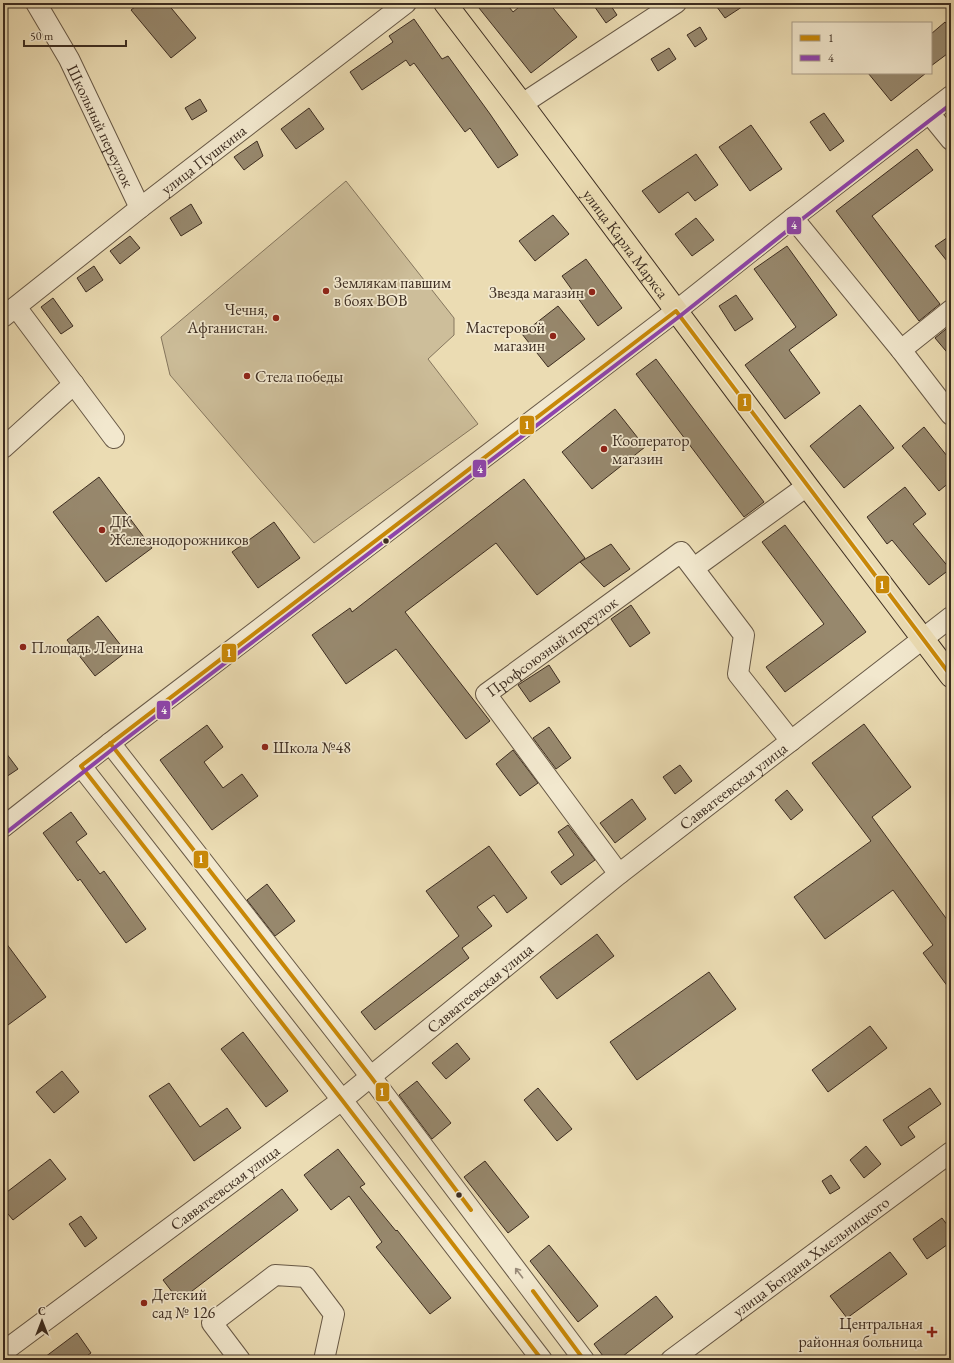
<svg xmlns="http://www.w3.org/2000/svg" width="954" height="1363" font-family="'EB Garamond',serif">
	<rect width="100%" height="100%" fill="#ebdcb3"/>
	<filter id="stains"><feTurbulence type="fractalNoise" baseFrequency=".005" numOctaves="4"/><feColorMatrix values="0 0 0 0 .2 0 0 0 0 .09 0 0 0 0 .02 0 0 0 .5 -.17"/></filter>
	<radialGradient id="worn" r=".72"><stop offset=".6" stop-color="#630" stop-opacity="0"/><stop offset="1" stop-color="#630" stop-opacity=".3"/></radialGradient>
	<path fill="#cdbe9a" stroke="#85765e" d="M346 181 454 318V335L428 359 478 424 314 543 170 375 161 337Z"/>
	<path fill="#97886d" stroke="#3d2d21" d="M140 3H167L196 38 171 58 131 10Z
		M485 3H506L513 12 524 3H549L577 37 531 73 479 8Z
		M592 3H609L617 15 606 23Z
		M714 3H748L725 18Z
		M414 19 442 59 448 56 490 114 518 155 498 168 470 128 465 132 414 63 410 66 406 60 362 90 350 72 393 42 389 36Z
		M945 22 951 29V51L931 66V34Z
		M700 27 707 39 695 47 687 35Z
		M669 48 676 59 658 71 651 59Z
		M868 73H926L891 101Z
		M200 99 207 111 192 120 185 108Z
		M309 108 324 129 296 149 281 129Z
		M824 113 844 141 830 151 810 122Z
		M751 125 782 169 750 191 719 147Z
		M257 141 263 156 244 170 234 157Z
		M917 149 933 170 872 216 940 304 919 321 836 211Z
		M696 154 718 185 695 201 688 192 659 213 642 191Z
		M191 204 202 223 181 236 170 218Z
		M553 215 569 234 535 261 519 241Z
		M696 218 714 240 692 256 675 234Z
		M951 235V266L935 246Z
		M130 236 140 248 120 264 110 251Z
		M787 246 837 315 789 350 820 393 785 419 745 365 796 327 754 269Z
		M586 259 622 308 598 326 562 276Z
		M94 266 103 280 86 292 77 278Z
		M736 295 753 319 735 331 719 306Z
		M53 298 73 326 61 334 41 307Z
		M558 306 585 339 548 367 522 334Z
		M951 325V357L935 338Z
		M656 359 764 502 744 517 636 374Z
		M860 405 894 448 844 488 810 446Z
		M615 409 645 447 592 489 562 452Z
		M924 427 951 461V481L939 491 902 446Z
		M99 477 152 548 106 582 53 512Z
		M524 479 585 558 537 595 496 543 405 612 490 721 466 739 396 649 346 684 312 635 350 608 352 612Z
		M905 487 926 514 913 524 950 569 929 585 892 540 887 544 867 517Z
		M274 522 300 558 258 588 232 552Z
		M785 525 866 632 785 692 766 667 824 624 762 542Z
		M611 544 630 569 604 587 580 562Z
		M631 605 650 633 630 647 611 619Z
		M98 616 126 652 95 676 67 640Z
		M549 665 560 682 530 702 518 685Z
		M864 724 911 787 872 817 951 925V991L923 953 933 945 893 890 825 939 794 897 871 841 812 763Z
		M207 725 223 747 204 762 223 788 242 774 258 796 212 830 160 760Z
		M549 727 571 758 556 769 533 738Z
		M3 749 18 769 3 779Z
		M513 750 538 783 520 796 496 764Z
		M680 765 692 781 675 794 663 777Z
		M787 790 803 810 791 820 775 800Z
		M632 799 646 819 615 843 600 823Z
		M71 812 87 834 76 842 100 874 104 871 146 929 126 943 80 879 78 881 43 833Z
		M568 825 595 860 561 885 551 872 574 855 558 832Z
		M489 846 527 898 507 913 494 895 477 907 492 926 462 948 469 958 375 1030 361 1012 459 936 426 891Z
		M267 884 295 921 275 936 247 900Z
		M597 934 614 956 557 999 540 977Z
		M3 939 46 997 8 1025 3 1018Z
		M709 972 736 1009 637 1080 610 1042Z
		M870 1026 887 1048 828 1092 812 1070Z
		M243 1032 288 1091 266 1107 221 1049Z
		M457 1043 470 1059 446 1079 432 1063Z
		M62 1071 79 1092 54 1113 36 1092Z
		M417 1081 451 1123 432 1139 399 1095Z
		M169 1083 200 1127 227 1108 241 1128 194 1161 149 1096Z
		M538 1088 572 1129 557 1141 524 1100Z
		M930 1088 941 1104 908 1127 915 1137 901 1146 883 1120Z
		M866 1146 881 1164 864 1178 850 1160Z
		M338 1149 365 1184 360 1187 396 1231 397 1230 451 1298 430 1314 376 1247 382 1242 349 1196 331 1210 304 1175Z
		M50 1159 66 1179 13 1220 3 1208V1195Z
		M485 1161 529 1217 508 1233 464 1177Z
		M831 1175 840 1188 830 1194 822 1181Z
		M282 1189 298 1210 179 1301 163 1280Z
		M81 1216 97 1238 85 1247 69 1224Z
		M942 1218 951 1230V1242L927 1259 913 1239Z
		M549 1245 598 1306 578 1322 530 1261Z
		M890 1252 907 1274 847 1318 830 1296Z
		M656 1296 673 1317 618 1360H606L594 1344Z
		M77 1333 91 1353 81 1360H41Z"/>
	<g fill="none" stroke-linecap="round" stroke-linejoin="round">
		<defs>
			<g id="minor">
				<path id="s1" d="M36 3 69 59 140 208"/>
				<path d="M522 104 676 3"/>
				<path d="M929 113 951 140"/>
				<path d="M793 218 901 350 951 415"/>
				<path d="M16 307 114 438"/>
				<path id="s2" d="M3 317 140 208 406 3"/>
				<path d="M901 350 951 310"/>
				<path d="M3 448 74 384"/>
				<path d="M694 568 807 486"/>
				<path d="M110 743 371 1077 584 1360"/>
				<path d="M81 766 342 1100 542 1360"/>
				<path d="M3 827 119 736 676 311 793 218 951 96"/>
				<path id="s3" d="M619 874 486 694 681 552 744 635 738 674 791 741"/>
				<path id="s4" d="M3 1352 342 1100 619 874 951 617"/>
				<path d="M240 1360 212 1323 275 1275 306 1277 334 1314 324 1360"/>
				<path id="s5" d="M671 1360 951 1152"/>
			</g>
			<g id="highway">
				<path id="s6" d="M445 3 522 104 807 486 951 676"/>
			</g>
		</defs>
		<use href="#minor" stroke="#685946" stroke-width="22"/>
		<use href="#highway" stroke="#3d2d21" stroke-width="24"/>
		<use href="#minor" stroke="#f2e8ce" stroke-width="20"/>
		<use href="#highway" stroke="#ebdcb3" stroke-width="22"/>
		<defs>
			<path id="bus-1" d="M676 311 951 676
				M110 743 371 1077 471 1210
				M533 1291 584 1360
				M542 1360 342 1100 81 766 676 311"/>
			<path id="bus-2" d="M7 832 123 741 680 316 797 223 951 104"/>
		</defs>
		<use href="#bus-1" stroke="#f2e8ce" stroke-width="7"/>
		<use href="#bus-2" stroke="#f2e8ce" stroke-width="7"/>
		<use href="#bus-1" stroke="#c88808" stroke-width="4"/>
		<use href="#bus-2" stroke="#8e44ad" stroke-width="4"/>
	</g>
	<defs><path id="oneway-shaft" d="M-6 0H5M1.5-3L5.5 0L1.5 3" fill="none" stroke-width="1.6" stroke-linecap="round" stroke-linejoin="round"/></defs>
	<use stroke="#988a78" href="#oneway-shaft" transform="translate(519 1273) rotate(-127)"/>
	<g fill="#8f2418" stroke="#f2e8ce" stroke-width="1.5">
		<circle cx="326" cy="291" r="4"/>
		<circle cx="592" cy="292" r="4"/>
		<circle cx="276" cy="318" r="4"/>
		<circle cx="553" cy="336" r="4"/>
		<circle cx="247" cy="376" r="4"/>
		<circle cx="604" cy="449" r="4"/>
		<circle cx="102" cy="530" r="4"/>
		<circle cx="23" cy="647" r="4"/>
		<circle cx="265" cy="747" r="4"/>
		<circle cx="144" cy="1303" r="4"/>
		<path d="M930 1326h4v4h4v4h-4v4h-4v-4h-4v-4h4z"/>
	</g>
	<g fill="#3d2d21" stroke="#f2e8ce" stroke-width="1.5">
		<circle cx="386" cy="541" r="3.5"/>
		<circle cx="459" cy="1195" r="3.5"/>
	</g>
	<g text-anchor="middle" stroke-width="3.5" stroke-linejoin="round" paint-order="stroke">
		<g font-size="16" fill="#3d2d21" stroke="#f2e8ce">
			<text dy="6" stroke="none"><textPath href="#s1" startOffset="139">Школьный переулок</textPath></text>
			<text dy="6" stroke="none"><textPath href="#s2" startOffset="255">улица Пушкина</textPath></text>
			<text dy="6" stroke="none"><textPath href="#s6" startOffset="301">улица Карла Маркса</textPath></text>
			<text dy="6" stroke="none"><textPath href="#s3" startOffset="305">Профсоюзный переулок</textPath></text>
			<text dy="6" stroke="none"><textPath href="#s4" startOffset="924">Савватеевская улица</textPath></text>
			<text dy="6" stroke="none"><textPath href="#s4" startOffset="600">Савватеевская улица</textPath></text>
			<text dy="6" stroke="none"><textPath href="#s4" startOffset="276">Савватеевская улица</textPath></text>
			<text dy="6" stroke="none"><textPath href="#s5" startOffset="174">улица Богдана Хмельницкого</textPath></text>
		</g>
		<g font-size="16" fill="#3d2d21" stroke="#f2e8ce" text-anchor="start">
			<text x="334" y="288">Землякам павшим<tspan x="334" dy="18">в боях ВОВ</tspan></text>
			<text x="584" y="298" text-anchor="end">Звезда магазин</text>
			<text x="268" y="315" text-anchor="end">Чечня,<tspan x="268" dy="18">Афганистан.</tspan></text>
			<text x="545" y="333" text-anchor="end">Мастеровой<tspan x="545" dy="18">магазин</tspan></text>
			<text x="255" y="382">Стела победы</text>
			<text x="612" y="446">Кооператор<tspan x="612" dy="18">магазин</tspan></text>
			<text x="110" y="527">ДК<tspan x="110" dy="18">Железнодорожников</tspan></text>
			<text x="31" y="653">Площадь Ленина</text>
			<text x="273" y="753">Школа №48</text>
			<text x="152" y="1300">Детский<tspan x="152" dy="18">сад № 126</tspan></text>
			<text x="923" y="1329" text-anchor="end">Центральная<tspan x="923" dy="18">районная больница</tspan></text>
		</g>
	</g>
	<g stroke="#f2e8ce" stroke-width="1.5">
		<rect x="786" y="216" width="16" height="19" rx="4" fill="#8e44ad"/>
		<rect x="737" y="393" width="15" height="19" rx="4" fill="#c88808"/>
		<rect x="519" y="415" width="16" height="20" rx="4" fill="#c88808"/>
		<rect x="472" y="459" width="15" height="19" rx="4" fill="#8e44ad"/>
		<rect x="875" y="575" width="15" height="19" rx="4" fill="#c88808"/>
		<rect x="221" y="643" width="16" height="20" rx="4" fill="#c88808"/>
		<rect x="156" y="700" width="15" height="20" rx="4" fill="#8e44ad"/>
		<rect x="193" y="850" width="16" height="19" rx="4" fill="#c88808"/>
		<rect x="375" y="1082" width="15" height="20" rx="4" fill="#c88808"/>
	</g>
	<g font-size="11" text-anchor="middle" font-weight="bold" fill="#fff">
		<text x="794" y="229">4</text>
		<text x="745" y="406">1</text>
		<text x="527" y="429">1</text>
		<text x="480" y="473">4</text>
		<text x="882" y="589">1</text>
		<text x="229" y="657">1</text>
		<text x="164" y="714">4</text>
		<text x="201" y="863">1</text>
		<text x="382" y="1096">1</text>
	</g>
	<rect width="954" height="1363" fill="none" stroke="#ebdcb3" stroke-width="16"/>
	<rect x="4" y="4" width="946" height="1355" fill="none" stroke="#3d2d21" stroke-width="2"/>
	<rect x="8" y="8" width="938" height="1347" fill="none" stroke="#3d2d21"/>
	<rect x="792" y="22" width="140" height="52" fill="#f2e8ce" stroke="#aa9d89"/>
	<rect x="800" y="35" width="20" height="6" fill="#c88808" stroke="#aa9d89"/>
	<text x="828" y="42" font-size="12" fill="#3d2d21">1</text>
	<rect x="800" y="55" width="20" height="6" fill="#8e44ad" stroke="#aa9d89"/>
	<text x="828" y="62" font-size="12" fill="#3d2d21">4</text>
	<g transform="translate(42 1321)" stroke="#f2e8ce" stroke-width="3" paint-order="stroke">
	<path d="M0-3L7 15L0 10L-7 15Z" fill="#3d2d21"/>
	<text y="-6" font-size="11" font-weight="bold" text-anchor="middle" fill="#3d2d21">С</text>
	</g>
	<path d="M24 40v6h102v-6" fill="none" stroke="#3d2d21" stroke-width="2"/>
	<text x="30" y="40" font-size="12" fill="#3d2d21" stroke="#f2e8ce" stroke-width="3" paint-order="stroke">50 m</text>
	<rect width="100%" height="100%" filter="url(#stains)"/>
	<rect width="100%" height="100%" fill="url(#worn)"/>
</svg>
